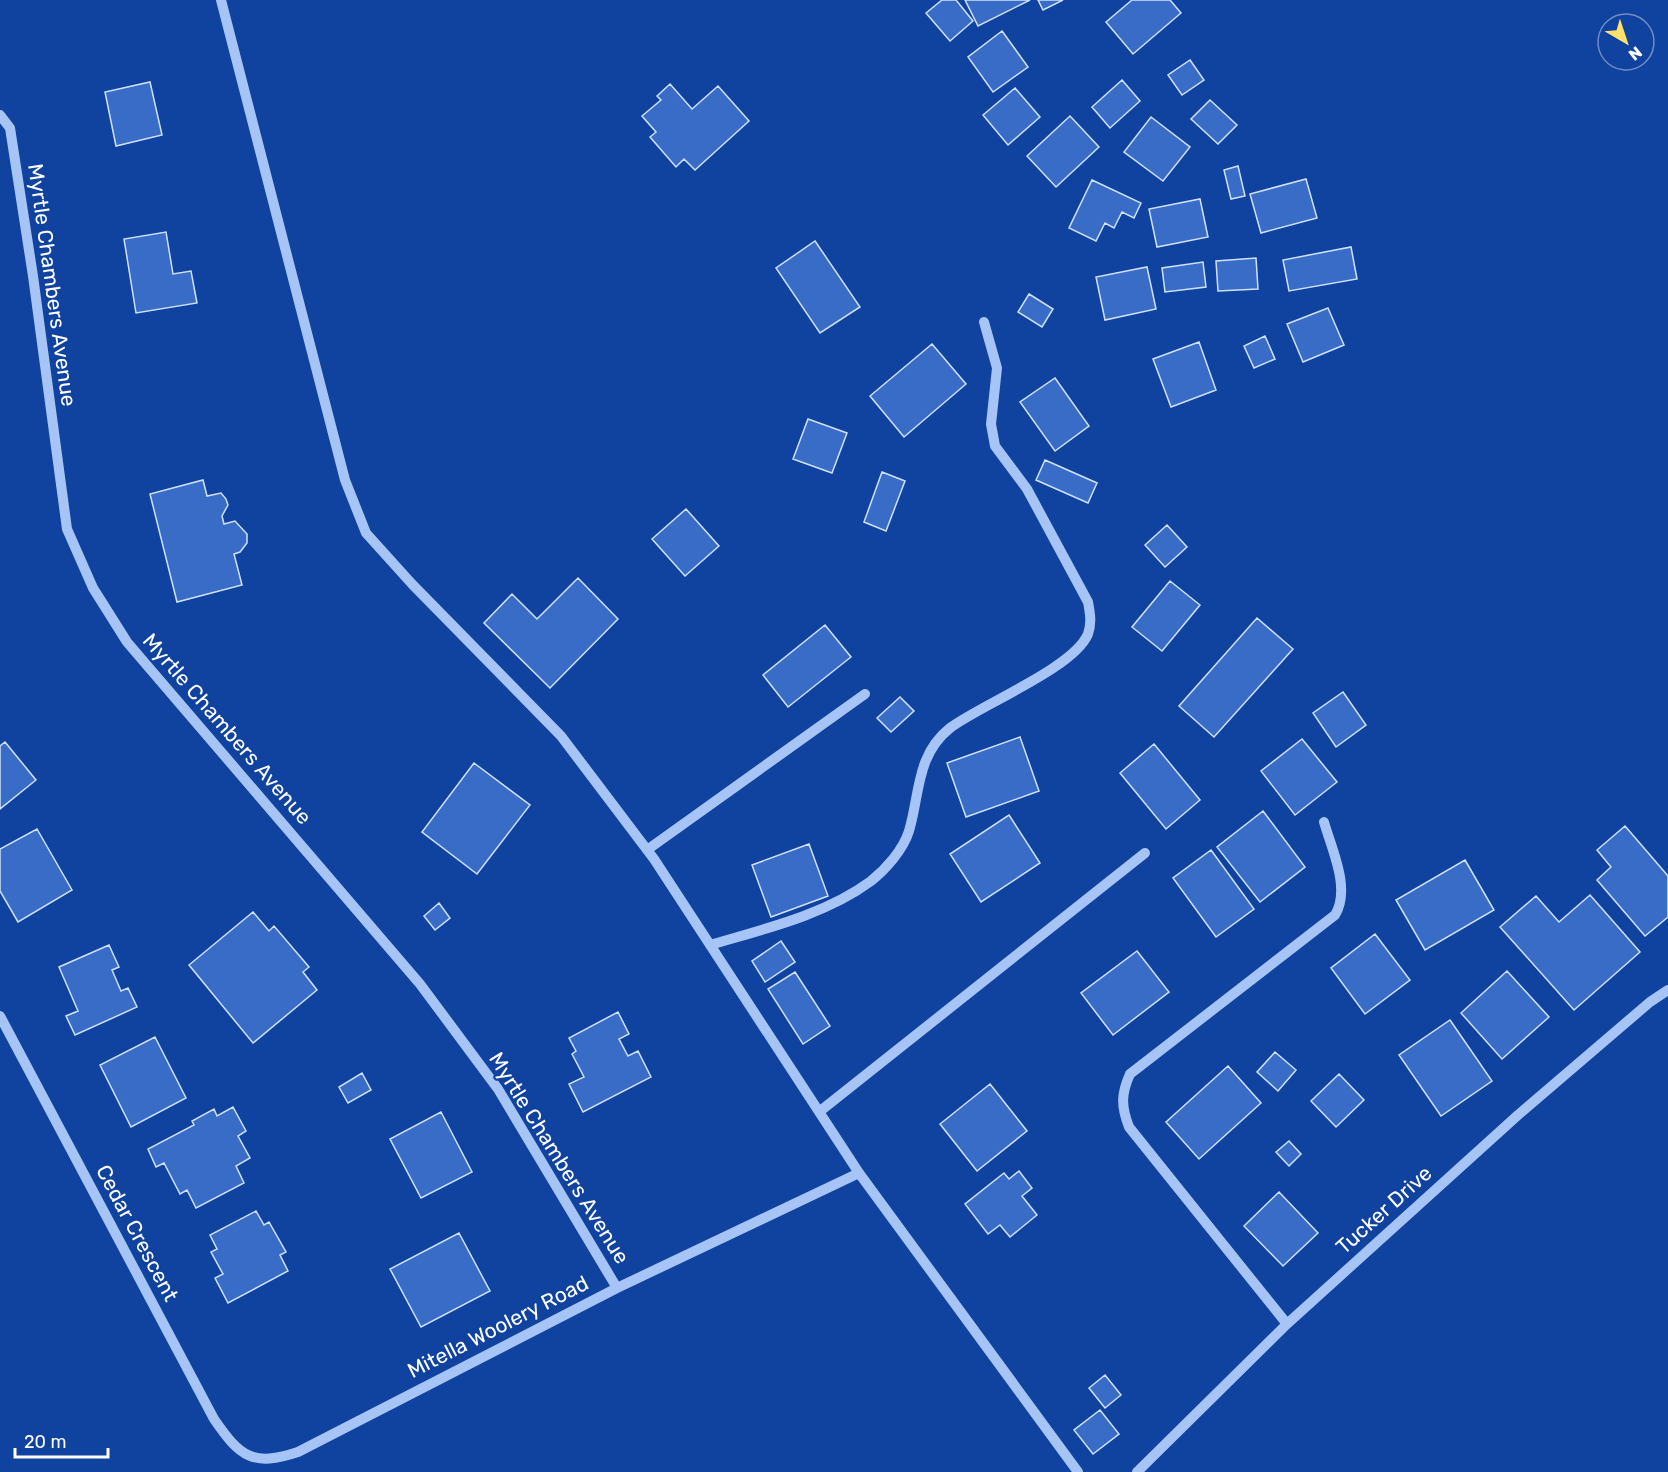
<svg xmlns="http://www.w3.org/2000/svg" width="1668" height="1472" font-family="Rubik,sans-serif">
	<rect width="100%" height="100%" fill="#10439f"/>
	<path fill="#396cc6" stroke="#cfe1fe" stroke-width="1.5" d="M942 0H956L973 21 950 41 926 13Z
		M965 0H1030L978 26Z
		M1038 0H1063L1043 10Z
		M1132 0H1170L1181 13 1133 54 1106 22Z
		M1002 31 1028 67 993 92 968 57Z
		M1190 60 1204 80 1182 95 1168 75Z
		M1122 80 1140 101 1110 128 1092 107Z
		M150 82 162 135 116 146 105 92Z
		M670 84 692 109 718 86 749 121 695 170 684 159 676 167 650 137 656 132 642 116 661 100 657 96Z
		M1015 88 1040 117 1008 145 983 115Z
		M1210 100 1237 125 1218 144 1191 119Z
		M1070 116 1099 147 1056 187 1027 156Z
		M1151 117 1190 147 1163 181 1124 152Z
		M1238 166 1245 196 1231 199 1224 170Z
		M1306 179 1317 218 1261 233 1250 194Z
		M1092 180 1141 203 1134 218 1122 212 1114 228 1105 223 1096 241 1069 228Z
		M1200 199 1208 237 1157 247 1149 209Z
		M166 232 173 274 191 271 197 303 136 313 124 239Z
		M815 241 860 307 820 333 776 268Z
		M1351 247 1357 279 1289 291 1283 260Z
		M1256 258 1258 289 1218 291 1216 261Z
		M1203 262 1206 287 1165 292 1162 268Z
		M1147 267 1156 309 1105 320 1096 277Z
		M1029 294 1053 309 1042 327 1018 312Z
		M1328 308 1344 345 1303 362 1287 324Z
		M1265 336 1275 359 1254 368 1244 346Z
		M1199 342 1216 390 1171 407 1153 359Z
		M932 344 966 384 904 437 870 396Z
		M1055 378 1089 426 1055 451 1020 402Z
		M808 419 847 433 832 473 793 459Z
		M1045 460 1097 483 1088 503 1036 480Z
		M882 472 905 481 886 531 864 522Z
		M203 480 207 496 221 493 226 499 228 505 222 516 224 524 235 521 247 534V543L240 552 234 554 242 585 177 602 150 494Z
		M686 509 719 546 685 576 652 539Z
		M1167 525 1187 547 1165 567 1145 545Z
		M578 578 618 619 550 688 484 623 512 594 537 619Z
		M1170 581 1200 605 1162 651 1132 627Z
		M1257 618 1293 649 1214 737 1179 706Z
		M825 625 851 657 788 707 763 675Z
		M1343 692 1366 725 1336 747 1313 713Z
		M900 697 914 711 891 732 877 718Z
		M1020 737 1039 791 966 817 947 763Z
		M1302 739 1337 782 1295 815 1261 771Z
		M5 742 36 780 0 809V746Z
		M1154 744 1200 800 1166 829 1120 773Z
		M474 763 530 805 477 874 422 832Z
		M1263 811 1305 867 1260 902 1217 847Z
		M1009 815 1040 863 981 902 950 854Z
		M1625 826 1668 876V917L1645 936 1597 880 1611 867 1597 850Z
		M37 829 72 890 18 922 0 891V849Z
		M809 844 828 896 771 917 752 865Z
		M1211 850 1254 909 1216 937 1173 878Z
		M1465 860 1494 910 1425 950 1396 900Z
		M1590 895 1640 952 1574 1010 1500 927 1536 896 1559 922Z
		M439 903 450 918 435 930 424 916Z
		M253 912 269 931 274 926 309 967 303 972 317 990 253 1043 189 965Z
		M1375 934 1410 980 1365 1014 1331 968Z
		M781 941 795 962 765 982 752 961Z
		M109 945 119 967 112 970 121 991 128 988 137 1007 75 1035 66 1016 78 1011 59 967Z
		M1137 951 1169 992 1113 1035 1081 993Z
		M1507 971 1549 1017 1502 1059 1461 1013Z
		M795 972 830 1026 803 1044 768 989Z
		M618 1012 629 1034 619 1039 628 1056 638 1051 651 1077 583 1112 569 1084 584 1077 572 1054 576 1051 569 1038Z
		M1450 1020 1492 1081 1441 1116 1399 1055Z
		M155 1037 186 1098 131 1127 100 1065Z
		M1275 1052 1296 1070 1278 1091 1257 1072Z
		M1228 1066 1261 1103 1199 1159 1166 1122Z
		M362 1073 371 1090 348 1103 339 1087Z
		M1339 1074 1364 1100 1336 1127 1311 1101Z
		M990 1084 1027 1131 977 1171 940 1124Z
		M233 1107 246 1131 238 1136 250 1158 236 1166 244 1183 196 1208 187 1190 180 1194 164 1163 156 1167 148 1149 194 1125 192 1121 214 1109 217 1116Z
		M441 1112 472 1172 421 1198 390 1139Z
		M1289 1141 1301 1154 1289 1166 1276 1152Z
		M1019 1171 1032 1188 1022 1196 1037 1215 1010 1237 1000 1225 988 1234 965 1204 1004 1173 1009 1179Z
		M1279 1192 1318 1233 1283 1266 1244 1226Z
		M256 1211 264 1225 269 1222 286 1252 280 1255 288 1271 228 1303 215 1278 223 1274 211 1252 217 1249 210 1235Z
		M459 1233 490 1291 421 1327 390 1269Z
		M1105 1375 1121 1395 1105 1408 1089 1388Z
		M1100 1410 1119 1434 1093 1454 1074 1430Z"/>
	<g fill="none" stroke-linecap="round" stroke-linejoin="round">
		<path stroke="#a6c4f5" stroke-width="10" d="M221 0 345 480 366 533 412 584 561 736 654 859 859 1173 1078 1472
			M0 115 10 128 33 276 67 529 93 588 127 642 420 984 498 1089 617 1288
			M647 850 865 694
			M710 945C764 929 825 915 871 881 886 869 903 850 909 831 920 794 916 755 950 728 980 705 1074 668 1088 634 1092 623 1090 613 1088 602L1027 489 995 446 991 424 997 368 984 322
			M0 1016 214 1419C240 1457 253 1467 298 1452L617 1288 859 1173
			M819 1112 1145 853
			M1287 1324 1129 1127C1121 1106 1121 1094 1130 1074L1335 915C1351 889 1332 850 1324 822
			M1137 1472 1287 1324 1518 1115 1650 1002 1668 990"/>
	</g>
	<g text-anchor="middle" stroke-width="4.5" stroke-linejoin="round" paint-order="stroke">
		<g font-size="21" fill="#fff" stroke="#10439f">
			<text transform="translate(52 285) rotate(82)" y="7">Myrtle Chambers Avenue</text>
			<text transform="translate(227 729) rotate(49)" y="7">Myrtle Chambers Avenue</text>
			<text transform="translate(559 1158) rotate(58)" y="7">Myrtle Chambers Avenue</text>
			<text transform="translate(1384 1210) rotate(-42)" y="7">Tucker Drive</text>
			<text transform="translate(137 1233) rotate(62)" y="7">Cedar Crescent</text>
			<text transform="translate(498 1327) rotate(-27)" y="7">Mitella Woolery Road</text>
		</g>
	</g>
	<g transform="translate(1626 42) rotate(141)"><circle r="28" fill="#10439f" stroke="#708ec5" stroke-width="1.5"/>
	<path d="M0-4.5L10 22L0 15L-10 22Z" fill="#ffe06b"/>
	<text y="-9" font-size="16" font-weight="bold" text-anchor="middle" fill="#ffffff">N</text>
	</g>
	<path d="M15 1448v9h93v-9" fill="none" stroke="#ffffff" stroke-width="3"/>
	<text x="24" y="1448" font-size="18" fill="#ffffff" stroke="#10439f" stroke-width="4.5" paint-order="stroke">20 m</text>
</svg>
